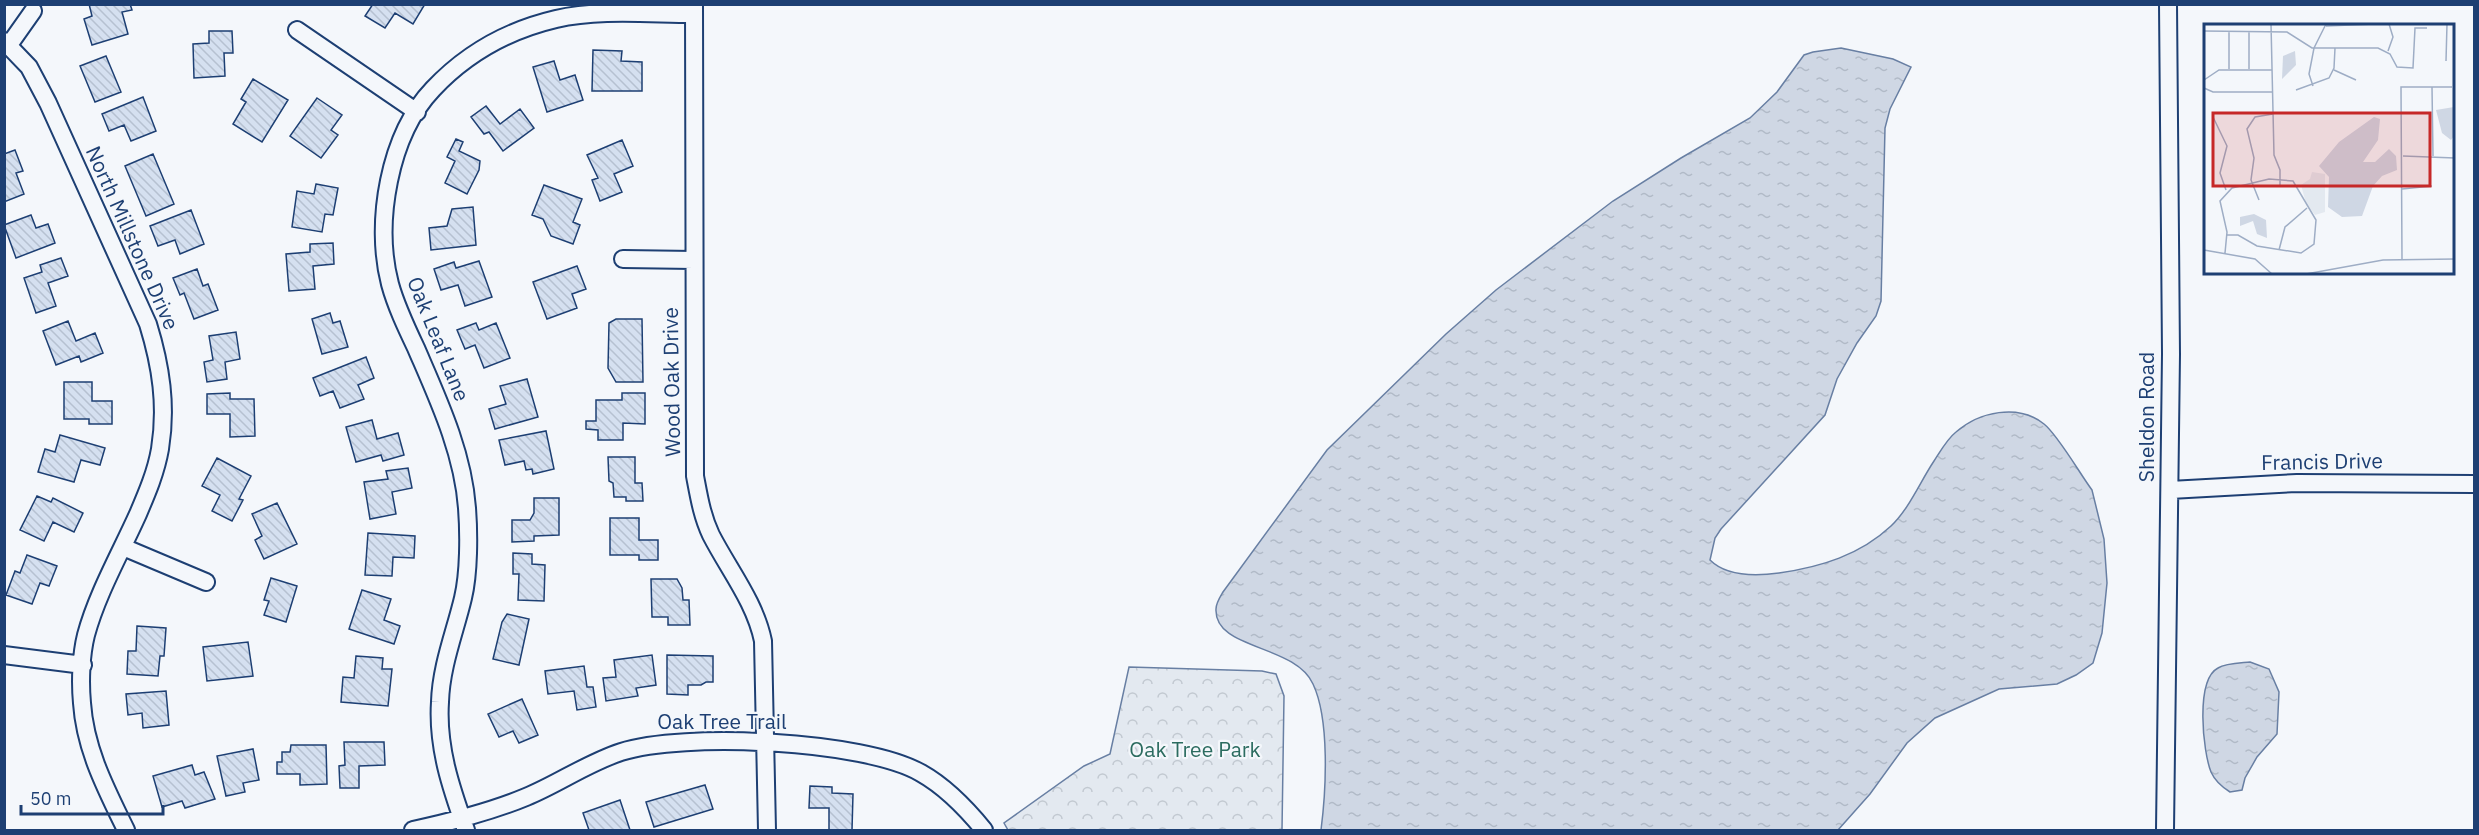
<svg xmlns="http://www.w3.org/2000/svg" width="2479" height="835" font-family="'IBM Plex Sans',sans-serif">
	<defs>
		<pattern id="forest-crowns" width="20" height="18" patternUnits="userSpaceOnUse" patternTransform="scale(1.5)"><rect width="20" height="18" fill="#e3e9f0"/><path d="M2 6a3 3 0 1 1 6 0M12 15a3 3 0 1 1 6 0" fill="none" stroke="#c2c9d1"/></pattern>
		<pattern id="water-ripples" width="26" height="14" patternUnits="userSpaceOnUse" patternTransform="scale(1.5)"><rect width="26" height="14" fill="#cfd7e4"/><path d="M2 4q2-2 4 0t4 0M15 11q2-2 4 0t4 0" fill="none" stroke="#b1bac7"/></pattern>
		<pattern id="building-back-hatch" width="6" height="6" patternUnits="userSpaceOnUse" patternTransform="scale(1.5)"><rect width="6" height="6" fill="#d5e0f0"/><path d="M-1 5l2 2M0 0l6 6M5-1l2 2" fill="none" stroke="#b6c1d1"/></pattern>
	</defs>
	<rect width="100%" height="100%" fill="#f4f7fb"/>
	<path fill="url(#forest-crowns)" stroke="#687fa3" stroke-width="1.5" d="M1129 667 1262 671 1276 674 1284 696 1282 830H1008L1004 823 1084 766 1110 754Z"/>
	<path fill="url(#water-ripples)" stroke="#687fa3" stroke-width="1.5" d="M1841 48 1893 59 1911 67 1890 109 1885 128 1881 301 1876 316 1857 343 1837 379 1825 415 1721 529 1715 538 1710 560C1727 577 1757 576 1779 573 1821 567 1860 555 1891 526 1909 509 1920 482 1934 461 1940 452 1947 439 1956 432 1979 412 2018 403 2044 424 2058 435 2080 474 2092 490L2104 539 2107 583 2102 633 2093 663 2076 675 2057 684 1999 689 1935 718 1907 743 1870 794 1838 830H1321C1326 791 1330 720 1313 684 1295 644 1214 650 1216 609 1216 603 1220 597 1223 592L1327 450 1446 334 1496 290 1613 201 1681 158 1750 118 1777 92 1804 55 1813 52Z
		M2250 662 2269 669 2279 692 2277 734 2257 757 2245 778 2242 790 2230 792C2222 787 2215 781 2211 772 2203 752 2195 680 2218 668 2226 663 2241 663 2250 662Z"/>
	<path fill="url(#building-back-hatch)" stroke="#1d3f73" stroke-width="1.5" d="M89 4H130L132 10 122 12 128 34 92 45 84 19 92 16Z
		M373 4H425L413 24 395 13 385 28 365 16Z
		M209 31H232L233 53H224L225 76 194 78 193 44 209 43Z
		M593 50 622 51 621 61 642 62V91H592Z
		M106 56 121 92 95 102 80 66Z
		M554 61 560 80 575 75 583 100 547 112 533 67Z
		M253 79 288 100 262 142 233 124 246 102 241 99Z
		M143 97 156 131 131 141 124 125 109 131 102 114Z
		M317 98 342 115 331 130 338 135 321 158 290 136Z
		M486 106 500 124 520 109 534 128 503 151 489 132 484 134 471 117Z
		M456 139 463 142 459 151 480 161 479 170 467 194 445 183 455 161 447 157Z
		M622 140 633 166 614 174 622 192 600 201 592 180 598 178 587 155Z
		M15 150 23 171 16 173 24 194 4 202V154Z
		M153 154 174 204 146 216 125 166Z
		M316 184 338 188 333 215 325 214 322 232 292 227 297 191 314 194Z
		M544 185 582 199 573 222 580 225 573 244 551 236 543 219 532 215Z
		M473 207 476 245 431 250 429 228 447 226 452 209Z
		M191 210 204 244 180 254 175 240 158 246 150 226Z
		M31 215 36 228 48 224 55 243 16 258 4 225Z
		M333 243 334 264 313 266 315 289 289 291 286 254 310 252V244Z
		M61 258 68 276 48 283 56 306 36 313 24 278 42 272 40 265Z
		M479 261 492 297 465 306 458 285 441 290 434 269 454 262 456 268Z
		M577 266 586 289 572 294 577 308 547 319 533 282Z
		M197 269 203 286 208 284 218 310 194 319 184 293 180 295 173 278Z
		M330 313 333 323 340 321 348 347 322 354 312 319Z
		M616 319H642L643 382H616L608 368 609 323Z
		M68 321 76 341 95 333 103 353 81 362 79 356 56 365 43 331Z
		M476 323 479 330 496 323 510 358 484 368 475 345 465 349 457 330Z
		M236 332 240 359 225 362 227 379 207 382 204 362 213 360 209 336Z
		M366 357 374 378 358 385 364 399 340 408 333 391 320 396 313 378Z
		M527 379 538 417 495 429 489 409 506 404 500 386Z
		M64 382H92V401H112V424H89V419H64Z
		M230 393V399H254L255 436 230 437V414H207V394Z
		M622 393H645V424L623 423V440H598V430L586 429V421H596V400H622Z
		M372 420 377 439 398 433 404 455 383 461 381 455 356 462 346 427Z
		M546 431 554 469 533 474 532 469 526 470 524 461 505 465 499 440Z
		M60 435 105 448 100 465 81 460 74 482 38 472 45 449 55 452Z
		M608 457H635V483H642L643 501H626V497H614L613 483 609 481Z
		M217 458 251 476 239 499 243 500 232 521 212 511 220 495 202 486Z
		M408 468 412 488 392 492 396 514 370 519 364 482 388 479 386 471Z
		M37 496 51 502 53 498 83 513 74 532 53 522 44 541 20 530Z
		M534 498H559V535L534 536V541L512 542V520H530L534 513Z
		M277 503 297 544 264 559 255 540 262 536 252 514Z
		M610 518H639V540H658V560H639V555H610Z
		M368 533 415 536 414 558 393 557 392 576 365 575Z
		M513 553 532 554V564L545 565 544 601 518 600 519 574H513Z
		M27 555 57 566 49 586 40 583 32 604 6 595 15 571 20 573Z
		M271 578 297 586 286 622 264 615 269 601 264 600Z
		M651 579H677L682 588 683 600H689L690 625H668V617H652Z
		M362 590 391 599 384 620 400 626 394 644 349 629Z
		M507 614 529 619 519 665 493 659 502 622Z
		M137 626 166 628 164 656H160L158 676 127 674 128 651H136Z
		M248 642 253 676 207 681 203 647Z
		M652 655 656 685 636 688 638 696 606 701 603 678 616 677 614 660Z
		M667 655 713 656V682H706L701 685H688V695L667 694Z
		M356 656 383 658 382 669H392L388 706 341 702 343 677 354 678Z
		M584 666 587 687H593L596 707 577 710 574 691 548 694 545 671Z
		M166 691 169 725 143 728 142 713 128 715 126 694Z
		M522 699 538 735 519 743 513 731 499 737 488 714Z
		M344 742H384L385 765 359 766V788H340L339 766 345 765Z
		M291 745H326L327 784 300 785V774H277V762H282V752H290Z
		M253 749 259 780 243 783 245 792 226 796 217 756Z
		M192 765 195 775 204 772 215 799 185 808 182 801 162 807 153 776Z
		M705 785 713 809 654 827 646 802Z
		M810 786 832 787V793L853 794 852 830H829V808H809Z
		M620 800 630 830H589L583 813Z"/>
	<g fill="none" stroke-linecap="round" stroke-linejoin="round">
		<defs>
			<path id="street" d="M694 4 695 476C699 497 702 516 711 535 729 570 755 602 763 641L767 830
				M297 30 417 112
				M4 41 29 67 48 103 148 324C161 366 167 406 160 449 156 472 147 493 138 514 121 552 97 594 86 635 81 655 80 682 82 703 85 749 106 789 126 830
				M9 45 33 11
				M623 259 694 260
				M2170 490 2297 483 2474 484
				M123 547 206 582
				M4 655 83 665
				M413 830C450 822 490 812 526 797 558 784 587 763 621 752 682 732 864 740 921 773 946 787 966 808 984 830
				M466 830C451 788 437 747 440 702 441 666 455 632 463 598 469 573 469 534 467 508 463 452 438 399 416 348 406 327 396 306 390 284 374 223 389 135 433 89 466 54 509 30 556 19 598 9 650 14 693 14
				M2165 830 2171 354 2168 4"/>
		</defs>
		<use href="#street" stroke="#1d3f73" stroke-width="20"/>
		<use href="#street" stroke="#f4f7fb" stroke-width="16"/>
	</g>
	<g text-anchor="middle" stroke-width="4.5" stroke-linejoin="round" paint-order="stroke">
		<g font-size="21" fill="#1d3f73" stroke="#f4f7fb">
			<text transform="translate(132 238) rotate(66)" y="7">North Millstone Drive</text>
			<text transform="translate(438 339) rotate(68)" y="7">Oak Leaf Lane</text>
			<text transform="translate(672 382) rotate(-91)" y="7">Wood Oak Drive</text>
			<text transform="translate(2147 417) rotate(-90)" y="7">Sheldon Road</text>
			<text transform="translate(2322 462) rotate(-1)" y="7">Francis Drive</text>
			<text x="722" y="729">Oak Tree Trail</text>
		</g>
		<g font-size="21" fill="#2c6c60" stroke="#f4f7fb">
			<text x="1195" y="757">Oak Tree Park</text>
		</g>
	</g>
	<g transform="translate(2204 24)">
		<rect width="250" height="250" fill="#f4f7fb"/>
		<path d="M108 148 121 150V188L111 191 102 179 97 161 106 155Z" fill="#e3e9f0"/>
		<path d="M91 27 92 41 78 55 79 32ZM250 83V112L247 116 238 109 232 86ZM170 93 176 95 174 116 159 138H171L185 125 192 132 193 146 178 152 169 162 158 192 138 193 124 183 125 153 115 142 135 118ZM50 190 62 196 63 214 53 210 49 197 36 202V193Z" fill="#cfd7e4"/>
		<path fill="none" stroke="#9eadc5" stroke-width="1.5" d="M67 0 70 131 76 146V163M122 2 171 0M0 7 83 8 108 24H174L186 30 193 43 209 44 211 4H223M184 27 189 13 185 0M242 37 243 0M25 45V8M45 45V8M130 46 152 56M0 56 15 46H68M109 62 105 50 110 24 122 0M228 63 229 132M0 64 9 68H68M92 66 125 54 130 44 131 24M9 93 23 122 16 149 22 166M199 132 251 134M198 165 228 162M55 176 47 156 50 134 43 105 51 93 69 90M0 226 51 235 68 250M75 226 81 203 103 184M21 229 23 208 16 177 28 164 65 155 89 157 112 196 110 220 97 229 53 222 34 211H23M198 235 197 63H248M102 250 179 236 251 235"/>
		<path fill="#c62828" fill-opacity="0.15" stroke="#c62828" stroke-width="3" d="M9 89H226V162H9Z"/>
		<rect width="250" height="250" fill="none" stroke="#1d3f73" stroke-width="3"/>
	</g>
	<rect width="2479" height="835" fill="none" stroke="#1d3f73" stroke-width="12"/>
	<path d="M21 805v9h142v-9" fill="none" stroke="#1d3f73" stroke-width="3"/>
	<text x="30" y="805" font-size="18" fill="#1d3f73" stroke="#f4f7fb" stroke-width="4.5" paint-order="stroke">50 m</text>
</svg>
